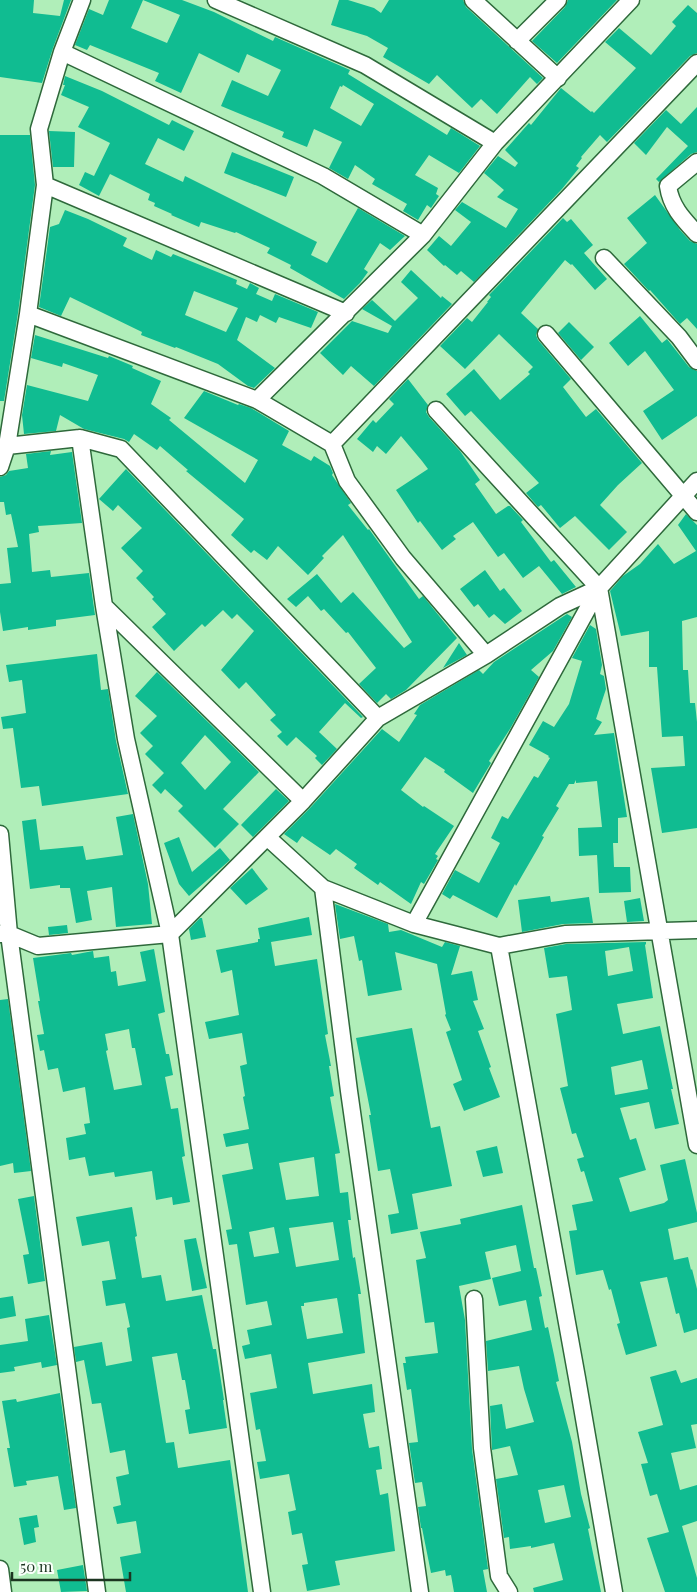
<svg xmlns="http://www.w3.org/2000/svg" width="697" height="1592" font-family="'Playfair Display',serif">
	<rect width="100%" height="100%" fill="#b0eeb9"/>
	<path fill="#10bc91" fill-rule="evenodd" d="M0 0H34L33 13 60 16 64 0H71L53 48 42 83 0 77Z
		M109 0H143L131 28 167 43 180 15 143 0H182L214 12 273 41 275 37 350 70 348 74 447 135 451 128 480 146 459 173 429 155 415 175 438 188 436 194 439 196 431 208 427 205 418 220 403 211 407 204 372 184 375 179 355 165 348 179 329 168 342 142 314 129 307 147 282 137 284 132 221 106 232 80 268 96 281 70 247 54 239 73 199 53 181 93 155 81 159 73 90 45 87 50 75 45 89 9 103 15ZM343 85 374 104 361 126 330 108 340 86 342 87Z
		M339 0H348L374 8 381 13 389 0H463L466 7 543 78 537 84 530 77 497 114 481 99 472 108 437 75 429 84 383 57 388 48 367 36 331 25Z
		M568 0H617L557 63 532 41 565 7Z
		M688 5 697 13V53L690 56 607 142 600 135 581 157 582 158 576 166 579 168 562 189 474 282 461 271 457 275 445 265 444 266 427 250 439 236 451 246 471 222 455 210 462 202 506 228 518 209 497 197 504 190 484 173 498 156 515 167 518 163 505 150 529 123 531 125 561 88 591 112 592 111 594 113 636 68 605 42 619 28 651 55 676 26 672 22Z
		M65 76 102 91 169 125 172 120 194 131 184 151 158 138 145 164 183 182 185 176 317 242 311 255 327 263 358 208 405 236 390 250 380 243 364 269 368 272 360 283 344 299 290 268 291 265 267 253 270 248 236 232 235 233 201 222 199 227 171 215 172 214 154 206 155 203 148 200 150 194 110 174 99 196 79 185 85 172 94 176 110 143 78 127 89 107 61 95 65 85H63Z
		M697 107V152L691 154 659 182 656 179 688 146 667 127 646 155 634 143 666 110 681 124Z
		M49 131 75 132 74 167H53Z
		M0 135H30L35 185 18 313 4 401H0Z
		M232 152 294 177 286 197 224 173Z
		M655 195 680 230 690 241 697 244V329L687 318 680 324 650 290 649 291 624 264 647 243 627 218Z
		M65 210 88 219 127 238 123 246 152 260 156 250 171 257 173 254 237 280 236 284 247 289 250 283 259 288 256 294 272 301 275 294 318 312 311 328 279 317 276 323 260 315 257 322 246 317 237 340 275 368 254 388 248 386 218 364 176 347 175 348 141 335 142 332 70 297 61 316 39 307 50 227 59 224ZM194 291 238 308 226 332 185 315Z
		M563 218 567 222 571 219 593 245 584 253 607 279 595 290 572 264 571 265 565 260 521 313 538 329 536 335 538 340 571 379 563 387 586 417 596 409 642 463 618 485 600 505 627 532 609 550 575 516 560 528 541 505 538 507 526 493 539 483 471 411 465 416 446 394 474 369 500 400 530 374 528 372 533 367 499 334 465 369 440 346 467 318 472 322 488 302H487L491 297 489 295Z
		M411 270 441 298 442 296 452 304 374 386 351 366 343 375 320 353 352 321 388 333 392 326 362 309 372 300 395 321 418 298 401 282Z
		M640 316 662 343 667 339 689 367 697 371V416L662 440 643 411 674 390 645 351 628 366 609 343Z
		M569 322 594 347 581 360 558 333Z
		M35 335 108 358 109 356 133 366 132 368 161 381 151 404 171 418 169 420 245 483 258 460 184 418 204 391 238 405 239 404 251 408 289 431 282 445 311 461 314 456 330 466 333 473 332 475 351 503 348 505 368 530 369 529 419 599 423 596 457 638 406 690 391 699 386 694 377 703 359 684 376 668 348 632 346 633 324 609 321 611 308 596 296 607 287 599 317 574 341 603 353 592 404 648 412 642 343 535 322 556 324 558 308 575 278 546 267 560 254 550 251 553 231 535 244 519 186 471 188 470 160 446 157 450 134 434 129 442 124 439 84 429 60 415 56 431 24 434 22 415 27 385 88 401 98 375 63 363 62 367 31 358Z
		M408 379 428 405 426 412 429 417 460 451 480 480 475 484 496 514 508 506H510L523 520 521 522 551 562 554 560 576 587 562 594 539 566 523 578 504 553 498 557 473 522 453 536 456 539 442 550 420 521 418 523 396 490 428 469 422 461 401 436 386 454 377 446 373 452 357 439 373 420 376 423 394 404 389 399Z
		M51 451 50 455 72 452 82 523 38 526 39 532 29 534 32 572 50 570 51 577 89 573 95 615 56 620V626L28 630V627L3 631 0 612V584L11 583 7 548 18 547 11 514 6 515 4 502H0V477L6 475 9 471 28 468 26 454Z
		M126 469 363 717 361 718 345 703 319 732 337 749 322 765 315 758 317 756 296 737 287 746 277 736 282 732 270 720 276 715 246 682 239 689 221 670 254 631 237 614 232 619 223 610 205 627 202 624 174 651 152 627 166 614 152 599 154 597 136 578 143 571 121 548 142 528 118 505 113 511 99 499Z
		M686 514 697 525V617L682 621 683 670H688L690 703H695L697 722V828L662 833 651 768 685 766 683 736 662 737 657 667H649V631L621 636 610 591 623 576 640 564 658 544 674 564 696 551 678 525Z
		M485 570 500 591 504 588 522 611 505 624 494 614 489 618 478 604 474 607 460 589Z
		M567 614 572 617 553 651 531 670 539 677 510 729 489 761 491 763 473 793 444 772 445 770 425 757 401 790 423 807 424 806 454 826 435 854 438 856 436 859 438 860 424 884 421 882 411 904 380 882 378 885 354 868 357 864 336 849 330 855 302 836 297 843 284 834 310 808 382 729 399 742 417 715 414 714 420 705 479 670 483 674 494 662Z
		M590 625 596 629 602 665 600 674 604 676 606 689 596 719 602 722 594 735 614 733 627 817 618 818V843H613L614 867H630L631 892 599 893 597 855 579 856 578 828 602 827 597 781 576 783V780L574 784H569L556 806 559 808 542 836 544 837 538 848 516 886 515 884 497 918 453 895 450 899 442 894 455 870 479 883 500 843 491 838 502 816 508 819 534 776 538 778 550 758 548 757 549 756 529 745 543 721 554 727 569 704 582 661 572 658Z
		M459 643 467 655 443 668Z
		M97 654 101 690 108 689 116 741 128 794 42 806 39 786 21 788 13 728 3 729 1 717 26 713 22 680 9 682 6 665Z
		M157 672 259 772 223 809 239 824 215 848 178 811 183 806 165 789 161 794 152 785 164 773 145 754 153 746 140 733 157 716 135 696ZM205 735 231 762 205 790 181 763Z
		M276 789 289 801 253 837 241 825Z
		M133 814 148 884 152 924 116 927 112 887 87 891 92 920 76 923 70 888H60V885L30 889 22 821 36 819 40 850 83 846 86 860 123 855 116 817Z
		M179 837 192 872 220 848 230 860 189 896 179 884 164 843Z
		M252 868 268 889 246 905 230 888Z
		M550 896 551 902 589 897 593 923 563 924 522 932 518 900Z
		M640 898 644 921 627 922 624 901Z
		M335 904 388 924 389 932 401 930 442 947 445 942 460 946 451 975 472 971 478 1000 473 1001 484 1029 478 1031 491 1067 489 1068 500 1097 464 1111 453 1084 462 1080 446 1032 451 1030 445 1015 446 1014 437 964 395 952 402 990 368 996 362 960 359 961 354 936 340 939Z
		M309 917 312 935 271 942 275 966 317 959 328 1034 325 1035 331 1066H329L334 1096 330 1097 340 1153 335 1154 340 1193 348 1192 351 1220H348L353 1258 355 1257 361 1294H358L365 1353 308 1363 313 1394 372 1384 375 1412 363 1414 369 1448 379 1446 382 1469 376 1470 380 1495 388 1493 395 1551 335 1561 340 1585 307 1591 302 1565 308 1564 302 1533 292 1535 288 1512 296 1510 289 1474 260 1479 257 1462 266 1461 260 1429 256 1430 250 1393 277 1388 271 1354 245 1359 242 1346 250 1344 247 1330 272 1325 267 1301 246 1305 237 1244 229 1245 226 1230 232 1229 222 1175 253 1169 248 1143 226 1147 223 1134 249 1129 243 1097 245 1096 240 1066 247 1064 242 1033 209 1039 205 1022 239 1015 232 970 221 973 216 950 258 942V939H260L258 928ZM314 1157 319 1196 286 1200 279 1163ZM333 1222 339 1260 296 1267 289 1228ZM274 1227 279 1253 254 1257 249 1232ZM337 1298 343 1333 307 1339 301 1306H304V1303Z
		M200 918H202L206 937 191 940 189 929Z
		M67 925 68 933 49 935 48 927Z
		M646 942V944L645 945 653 998 617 1004 623 1034 660 1026 673 1089H671L679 1124 655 1129 649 1102 620 1108 630 1140 636 1138 646 1170 619 1178 630 1212 664 1203 668 1200 660 1165 685 1159 697 1213V1222L668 1229 674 1260 688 1257 691 1270 692 1269 697 1289V1329L684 1333 679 1313 676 1314 667 1277 640 1282 657 1346 626 1355 617 1324 620 1323 611 1289 609 1290 603 1270 576 1275 569 1231 577 1230 572 1205 593 1201 584 1171 581 1172 577 1159 584 1157 576 1133 572 1134 560 1088 568 1086 556 1014 572 1010 567 976 549 978 544 948 566 944ZM629 947 633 971 608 976 605 951ZM642 1060 648 1089 615 1095 611 1067Z
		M154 949 165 1012 158 1014 166 1054H169L173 1075 165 1077 171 1109 178 1108 185 1156 182 1157 190 1202 173 1205 172 1197 156 1200 152 1171 115 1177 114 1172 89 1176 85 1157 69 1160 66 1138 86 1134 84 1124 90 1123 85 1087 63 1092 58 1068 48 1070 44 1050 40 1051 37 1035 44 1034 38 1001H40L33 958 71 953 72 955 93 951 94 958 109 956 111 972 116 971 118 986 146 981 140 952ZM129 1029 132 1048H135L142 1085 114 1090 106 1051 108 1050 105 1034Z
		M8 999 31 1171 14 1173 13 1163 0 1166V1000Z
		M412 1028 431 1128 440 1126 452 1186 412 1194 418 1229 391 1234 388 1215 399 1213 390 1169 378 1171 369 1115H371L356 1038Z
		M497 1146 503 1173 483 1177 476 1151Z
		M34 1196 45 1281 28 1284 23 1255 29 1254 18 1199Z
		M522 1205 534 1268H536L542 1296 539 1297 545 1328 548 1327 554 1355 559 1381 556 1382 572 1442 581 1494 590 1528 588 1529 601 1592H534L533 1588 563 1580 554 1543 531 1548V1546L510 1549 509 1537 504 1538 496 1479 518 1475 510 1446 492 1450 490 1406 502 1404 506 1429 534 1422 524 1389 519 1366 488 1371 486 1341 532 1330 526 1300 499 1306 492 1278 521 1271 516 1245 485 1252 491 1279 459 1286 465 1320 472 1449 488 1569 483 1570 487 1592H454L451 1575 446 1576 445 1570 431 1573 422 1528H421L418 1507 426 1506 422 1482 415 1483 409 1443 418 1442 411 1389 407 1390 403 1363H406L405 1357 438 1353 434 1322 425 1323 416 1260 426 1258 420 1232 461 1224 460 1219ZM564 1485 571 1517 545 1523 538 1490Z
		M132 1207 137 1236 135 1237 142 1278 161 1275 166 1301 202 1295 213 1349H216L224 1400H223L227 1428 189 1434 185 1410 190 1409 185 1380H182L177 1353 152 1357 166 1443 174 1442 178 1468 230 1460 248 1592H126L120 1557 141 1553 136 1521 117 1524 113 1507 121 1505 116 1477 129 1474 125 1450 110 1453 101 1403 92 1404 84 1360 76 1362 74 1347 102 1342 106 1366 132 1361 127 1328 130 1327 125 1303 106 1306 102 1281 116 1279 109 1241 82 1246 76 1217Z
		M196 1238 207 1288 192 1291 184 1240Z
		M13 1296 16 1316 0 1319V1298Z
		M49 1315 57 1365 42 1368 41 1362 14 1367 15 1371 0 1373V1345L28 1341 25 1319Z
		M676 1370 681 1383 697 1378V1424L691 1425 696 1448 671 1453 680 1490 697 1485V1521L682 1526 697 1578V1592H665L647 1538 669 1532 657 1494 650 1496 641 1464 648 1463 638 1432 663 1425 650 1377Z
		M60 1393 76 1508 64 1510 58 1476 26 1481 27 1485 14 1487 7 1448H10L2 1401 16 1399 17 1402Z
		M37 1515 39 1527 34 1528 36 1542 24 1545 19 1518Z
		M83 1565 87 1591 61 1592 57 1570Z"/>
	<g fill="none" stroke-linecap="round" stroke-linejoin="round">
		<defs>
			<path id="minor" d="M216 0 365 65 495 143
				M473 0 558 78
				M517 41 558 0
				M62 52 323 176 423 235
				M697 162 668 186C671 207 683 219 697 234
				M45 185 346 313
				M604 258 679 337 697 361
				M28 314 257 400 332 444 347 481 403 558 486 655
				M546 334 697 512
				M257 400 423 235 495 143 631 0
				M436 410 599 588 697 1145
				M80 438 104 606 126 739 170 934 262 1592
				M332 444 697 63
				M7 446 80 438 121 449 378 718
				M0 467 7 446 28 314 45 185 39 129 62 52 82 0
				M104 606 303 801
				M0 834 9 934 97 1592
				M267 837 323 888 414 924 499 946 565 934 697 930
				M323 888 349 1091 420 1592
				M414 924 599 588
				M0 934H9L38 946 170 934 303 801 378 718 486 655 560 606 599 588 697 481
				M499 946 577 1378 614 1592
				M474 1299 482 1448 499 1576 509 1592
				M0 1569 3 1592"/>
		</defs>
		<use href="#minor" stroke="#2e693b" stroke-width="19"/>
		<use href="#minor" stroke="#fff" stroke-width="16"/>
	</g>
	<path d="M12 1572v8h118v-8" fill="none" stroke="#1c3521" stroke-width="2.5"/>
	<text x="20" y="1572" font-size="15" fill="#1c3521" stroke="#f9fffa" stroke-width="4" paint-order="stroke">50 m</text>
</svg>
